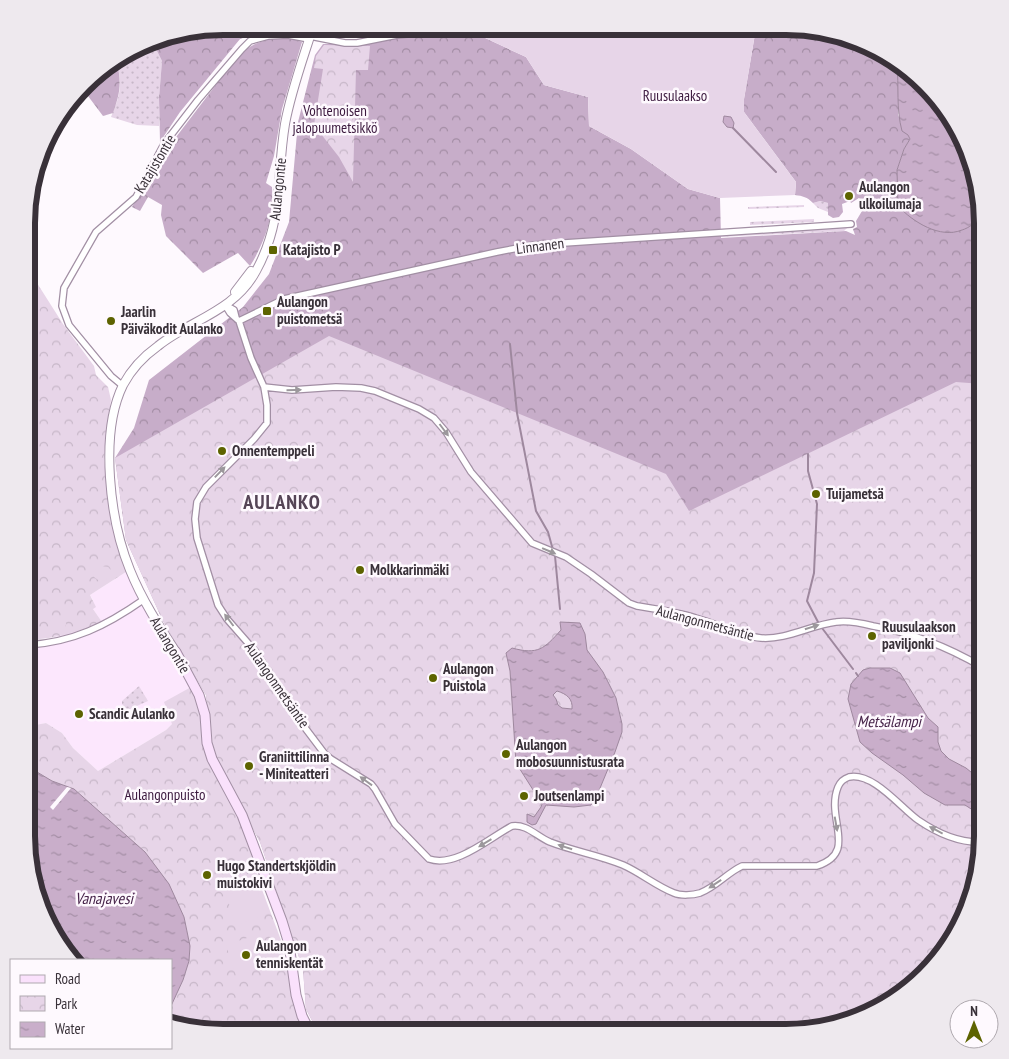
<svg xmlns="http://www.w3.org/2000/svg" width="1009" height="1059" font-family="'PT Sans Narrow',sans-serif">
	<defs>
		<pattern id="grass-dots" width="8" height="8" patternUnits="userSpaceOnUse" patternTransform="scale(1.25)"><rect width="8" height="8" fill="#e7d5e8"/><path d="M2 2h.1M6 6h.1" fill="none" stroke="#c7b7c8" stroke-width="1.8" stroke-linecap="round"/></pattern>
		<pattern id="forest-crowns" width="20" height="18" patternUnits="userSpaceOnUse" patternTransform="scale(1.25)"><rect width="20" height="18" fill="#c7adc9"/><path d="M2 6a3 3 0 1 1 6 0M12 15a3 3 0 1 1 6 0" fill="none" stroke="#a38da4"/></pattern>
		<pattern id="park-crowns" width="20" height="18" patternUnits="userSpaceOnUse" patternTransform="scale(1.25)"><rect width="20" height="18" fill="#e7d5e8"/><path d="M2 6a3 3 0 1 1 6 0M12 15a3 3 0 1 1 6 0" fill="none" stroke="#c7b7c8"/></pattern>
		<pattern id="water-ripples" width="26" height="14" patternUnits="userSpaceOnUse" patternTransform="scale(1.25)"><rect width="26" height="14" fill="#c9aeca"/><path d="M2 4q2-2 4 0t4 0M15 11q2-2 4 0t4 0" fill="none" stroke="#a48ea5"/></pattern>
	</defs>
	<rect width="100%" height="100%" fill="#fef9fe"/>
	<path fill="#fce7fd" d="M129 570 193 686 172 724 166 730 98 771 73 748 62 733 46 723 31 726 27 729 28 640H47L102 622 93 609V600L90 595Z"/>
	<path fill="url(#grass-dots)" d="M332 27H451L388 30 350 38 343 35 334 34Z
		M152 41 162 61 159 98V126L137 125 111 117C121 93 122 87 117 61Z
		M820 201 828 203V212L818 208 813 203Z
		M804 205V207L748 209V207Z
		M814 219V222L750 225V222Z
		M851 224 844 231 720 237V232Z
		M139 686 148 701 130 709H126L122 704V701Z"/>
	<path fill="url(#forest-crowns)" d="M223 26H308L307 29H279L257 33 240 39 180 112 160 142 159 98 162 61 152 41 159 37Z
		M756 28H812L885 53 897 64 899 88 898 115 910 139 904 149 897 170 962 230 982 217V849L957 934 896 999 850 1022 799 1032H318L306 1009 303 969 260 842 213 751 206 695 163 621 126 540 115 458 134 428 149 380 243 307 269 274 289 222 298 122 315 55 323 44H343L481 29 483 37 526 57 544 85 588 97 589 126 631 149 688 189 720 198 721 238 846 231 855 235 853 229 857 227 856 221 865 206 859 198 851 203 850 201 842 204 843 212 839 217 833 218 828 215V203L820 201 813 203C807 197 803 196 795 195L796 182 744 112V99Z
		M274 37 290 38 302 42 282 109 274 156 266 183 272 187C274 216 265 242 250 266L238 253 203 273 166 236 161 215 162 205 148 197 140 211 132 207 170 145 241 52 255 44Z
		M117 61C121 83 121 91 113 113L103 116 82 88 93 75Z"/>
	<path fill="url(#park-crowns)" d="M324 45 370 46 368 70H356L353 182 339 157 314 125 323 69 314 68 316 56Z
		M30 272 63 324 94 366 96 375 108 387 111 400 106 431 104 460 107 482 129 570 90 595 96 607 93 609 102 622C78 632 54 639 28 640Z
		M329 336 666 474 689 511 956 382 982 384V849L957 934 896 999 850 1022 799 1032H318L306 1009 303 969 260 842 213 751 206 695 163 621 126 540 115 458Z
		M193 686 201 711 203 741 246 832 261 887 281 940 284 958 282 969 288 968 306 1032H210L171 1021V1006L183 980 189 961 190 946 184 917 145 852 74 789 52 781 27 766V729L30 726 46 723 62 733 73 748 98 771 166 730 172 724 164 702Z"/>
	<path fill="#e7d5e8" d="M491 27 756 28 744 99V112L796 182 795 195 720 198 688 189 631 149 589 126 588 97 544 85 526 57 483 37 481 29Z
		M32 303 37 305 40 311 39 319 34 325 30 323 29 305Z
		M29 435H33L41 451 42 456 40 459 35 460C30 452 29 444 29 435Z
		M100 566 108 567 112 571V576L101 582 94 577 93 573 96 568Z
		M50 624a8 8 0 1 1 16 0a8 8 0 1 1-16 0Z
		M256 886 265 915 236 925 226 895Z
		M256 935 266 965 236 975 226 945Z"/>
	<path fill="url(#water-ripples)" stroke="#9e889e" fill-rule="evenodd" d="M897 64 949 113 972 160 982 217C976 222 969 228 962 230 940 239 913 222 898 206L897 170 904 149 910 139 908 135 902 131C896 109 899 86 897 64Z
		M724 116 731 117 734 123 733 128 727 127 723 122Z
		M560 622 580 623 585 634 587 650 603 672 616 698 622 724V732L615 752 598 793 591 805 574 807 546 805 536 824 532 825 527 822V814L534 817 541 807 542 804 516 763 510 671 506 653 512 648C538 655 544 649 561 630ZM557 691C567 694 573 699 572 709L562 708 558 705 556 699 553 695Z
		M870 668H890L900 673 928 718 938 727V742L941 751 949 759 966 768 982 781V816L965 805H945L924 793 903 775 872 753 860 742 848 699 851 684 863 670Z
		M27 766 52 781 74 789 145 852 169 884 184 917 190 946 189 961 183 980 171 1006V960H75L60 946 37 900 27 849Z"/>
	<path fill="#fef9fe" d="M67 787 71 788 53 810 50 807Z"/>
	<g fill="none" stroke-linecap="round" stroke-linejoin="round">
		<path stroke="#9e889e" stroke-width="2" d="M733 128 776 172
			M510 344 517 413 536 511 548 532 553 550
			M808 454V471L817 504 814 573 807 601 818 622
			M555 556 560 609
			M822 628 853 669
			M856 673 858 676"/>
		<defs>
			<path id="minor" d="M310 36 345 43H357L397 35 418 33H443L485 27
				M225 305 230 313 239 321 251 358 264 387
				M225 305 234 310 236 318
				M239 321 284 299 497 252 534 245 851 224
				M123 386 111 376 69 325 62 306 64 288 96 232 136 197 164 144 198 100 242 49 250 41 268 36 288 35 309 39
				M28 645C73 642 106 626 143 600
				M982 667C948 647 913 633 873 626 861 623 848 620 836 622 811 625 786 640 761 638 739 636 718 624 696 618 677 612 656 609 637 606L629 603 591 574 566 557 532 543 471 472 446 432 434 418 419 409 375 391 361 388 336 387 292 390 264 387 267 405V423L254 439 206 487 197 502 195 519 197 538 218 605 227 619 255 651 264 665 275 688 324 753 331 759 371 784 375 789 395 824 429 859C456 868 489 838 512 826 527 824 536 836 550 842 573 851 599 855 623 865 641 873 656 886 674 893 681 896 693 895 700 893 716 887 727 873 742 866H817C859 852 825 819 838 787 840 782 843 779 849 777 873 772 900 807 918 820 937 833 960 843 982 842"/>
			<path id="tertiary" d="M235 292 251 271
				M176 652C159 626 142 600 130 570 110 521 99 434 123 385 131 370 144 356 158 346 190 320 234 312 256 271 284 220 276 178 285 124 291 91 303 59 313 27"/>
			<path id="secondary" d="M176 652 199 695 205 715 207 743 212 759 242 815 282 921 289 944 296 995 302 1016 310 1032"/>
		</defs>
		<use href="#minor" stroke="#a28fa4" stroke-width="8"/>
		<use href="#tertiary" stroke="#a28fa4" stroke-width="10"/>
		<use href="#secondary" stroke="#a28fa4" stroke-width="11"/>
		<use href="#minor" stroke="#fff" stroke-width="5.5"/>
		<use href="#tertiary" stroke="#fff" stroke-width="8"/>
		<use href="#secondary" stroke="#fae1fc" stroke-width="9"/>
	</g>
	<defs><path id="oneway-solid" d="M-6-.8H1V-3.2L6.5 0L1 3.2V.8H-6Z" transform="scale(1.25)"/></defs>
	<g fill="#9c989c">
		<use href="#oneway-solid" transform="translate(294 390) rotate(-2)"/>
		<use href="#oneway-solid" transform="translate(444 430) rotate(53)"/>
		<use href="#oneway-solid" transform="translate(220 472) rotate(-46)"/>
		<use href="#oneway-solid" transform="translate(549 551) rotate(23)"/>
		<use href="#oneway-solid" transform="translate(229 620) rotate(-127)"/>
		<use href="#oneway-solid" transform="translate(812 627) rotate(-18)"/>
		<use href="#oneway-solid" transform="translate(366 781) rotate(-144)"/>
		<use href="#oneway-solid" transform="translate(836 824) rotate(80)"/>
		<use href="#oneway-solid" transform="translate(936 830) rotate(-152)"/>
		<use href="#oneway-solid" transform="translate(485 843) rotate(149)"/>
		<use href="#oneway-solid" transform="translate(565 847) rotate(-163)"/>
		<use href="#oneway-solid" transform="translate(715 884) rotate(146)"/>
	</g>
	<g fill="#5d6300" stroke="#fef9fe" stroke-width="2">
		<circle cx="849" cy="196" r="5"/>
		<rect x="268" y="245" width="10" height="10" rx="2.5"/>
		<rect x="262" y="306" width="10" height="10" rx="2.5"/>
		<circle cx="111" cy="321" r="5"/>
		<circle cx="222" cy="451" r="5"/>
		<circle cx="816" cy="494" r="5"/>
		<circle cx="360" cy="570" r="5"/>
		<circle cx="872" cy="636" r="5"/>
		<circle cx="433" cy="678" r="5"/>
		<circle cx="79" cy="714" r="5"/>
		<circle cx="506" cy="754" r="5"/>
		<circle cx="249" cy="766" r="5"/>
		<circle cx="524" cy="796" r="5"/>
		<circle cx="207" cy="875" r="5"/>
		<circle cx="246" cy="955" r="5"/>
	</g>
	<g text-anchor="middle" stroke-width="5" stroke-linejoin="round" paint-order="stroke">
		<g font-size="15" fill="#3b193e" stroke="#fef9fe">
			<text x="675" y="101">Ruusulaakso</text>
			<text x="335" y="116">Vohtenoisen<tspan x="335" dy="17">jalopuumetsikkö</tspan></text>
			<text x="165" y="800">Aulangonpuisto</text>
		</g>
		<g font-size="15" fill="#393139" stroke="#fef9fe">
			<text transform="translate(155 164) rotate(-59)" y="5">Katajistontie</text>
			<text transform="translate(278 189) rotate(-84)" y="5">Aulangontie</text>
			<text transform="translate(540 246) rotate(-7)" y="5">Linnanen</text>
			<text transform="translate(705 623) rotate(15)" y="5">Aulangonmetsäntie</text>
			<text transform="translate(170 645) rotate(59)" y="5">Aulangontie</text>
			<text transform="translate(277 685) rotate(55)" y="5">Aulangonmetsäntie</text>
		</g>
		<g font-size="15" font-weight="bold" fill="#393139" stroke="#fef9fe" text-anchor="start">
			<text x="859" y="192">Aulangon<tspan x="859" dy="17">ulkoilumaja</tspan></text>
			<text x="283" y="255">Katajisto P</text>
			<text x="277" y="307">Aulangon<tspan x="277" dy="17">puistometsä</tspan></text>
			<text x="121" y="317">Jaarlin<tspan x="121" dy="17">Päiväkodit Aulanko</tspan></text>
			<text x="232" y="456">Onnentemppeli</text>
			<text x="826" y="499">Tuijametsä</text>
			<text x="370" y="575">Molkkarinmäki</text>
			<text x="882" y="632">Ruusulaakson<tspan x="882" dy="17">paviljonki</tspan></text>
			<text x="443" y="674">Aulangon<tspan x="443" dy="17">Puistola</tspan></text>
			<text x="89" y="719">Scandic Aulanko</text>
			<text x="516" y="750">Aulangon<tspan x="516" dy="17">mobosuunnistusrata</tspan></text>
			<text x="259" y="762">Graniittilinna<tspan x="259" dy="17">- Miniteatteri</tspan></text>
			<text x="534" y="801">Joutsenlampi</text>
			<text x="217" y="871">Hugo Standertskjöldin<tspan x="217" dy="17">muistokivi</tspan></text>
			<text x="256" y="951">Aulangon<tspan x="256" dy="17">tenniskentät</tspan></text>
		</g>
		<g font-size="16" font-style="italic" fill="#462349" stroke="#fef9fe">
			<text x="889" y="727">Metsälampi</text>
			<text x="104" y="904">Vanajavesi</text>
		</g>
		<g font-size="20" font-weight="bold" letter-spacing="1" fill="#554456" stroke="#fef9fe">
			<text x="282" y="509">AULANKO</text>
		</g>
	</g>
	<path d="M0 0H1009V1059H0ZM223 35H786A188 188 0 0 1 974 223V836A188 188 0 0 1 786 1024H223A188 188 0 0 1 35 836V223A188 188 0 0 1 223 35Z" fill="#eee9ee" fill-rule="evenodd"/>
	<path fill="none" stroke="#393139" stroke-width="6" d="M223 35H786A188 188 0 0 1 974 223V836A188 188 0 0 1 786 1024H223A188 188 0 0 1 35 836V223A188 188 0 0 1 223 35Z"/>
	<rect x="10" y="959" width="162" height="90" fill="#fef9fe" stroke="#afa9af"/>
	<rect x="20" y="975" width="25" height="8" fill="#fae1fc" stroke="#afa9af"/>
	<text x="55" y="984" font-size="15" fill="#393139">Road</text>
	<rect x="20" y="996" width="25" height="15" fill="url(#park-crowns)" stroke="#afa9af"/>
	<text x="55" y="1009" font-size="15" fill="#393139">Park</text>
	<rect x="20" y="1022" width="25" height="15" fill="url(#water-ripples)" stroke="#afa9af"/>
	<text x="55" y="1034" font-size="15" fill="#393139">Water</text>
	<g transform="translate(974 1024)"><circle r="24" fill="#fef9fe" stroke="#afa9af"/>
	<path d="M0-4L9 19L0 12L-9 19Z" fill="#5d6300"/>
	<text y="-8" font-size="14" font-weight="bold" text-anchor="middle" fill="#393139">N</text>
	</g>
</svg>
